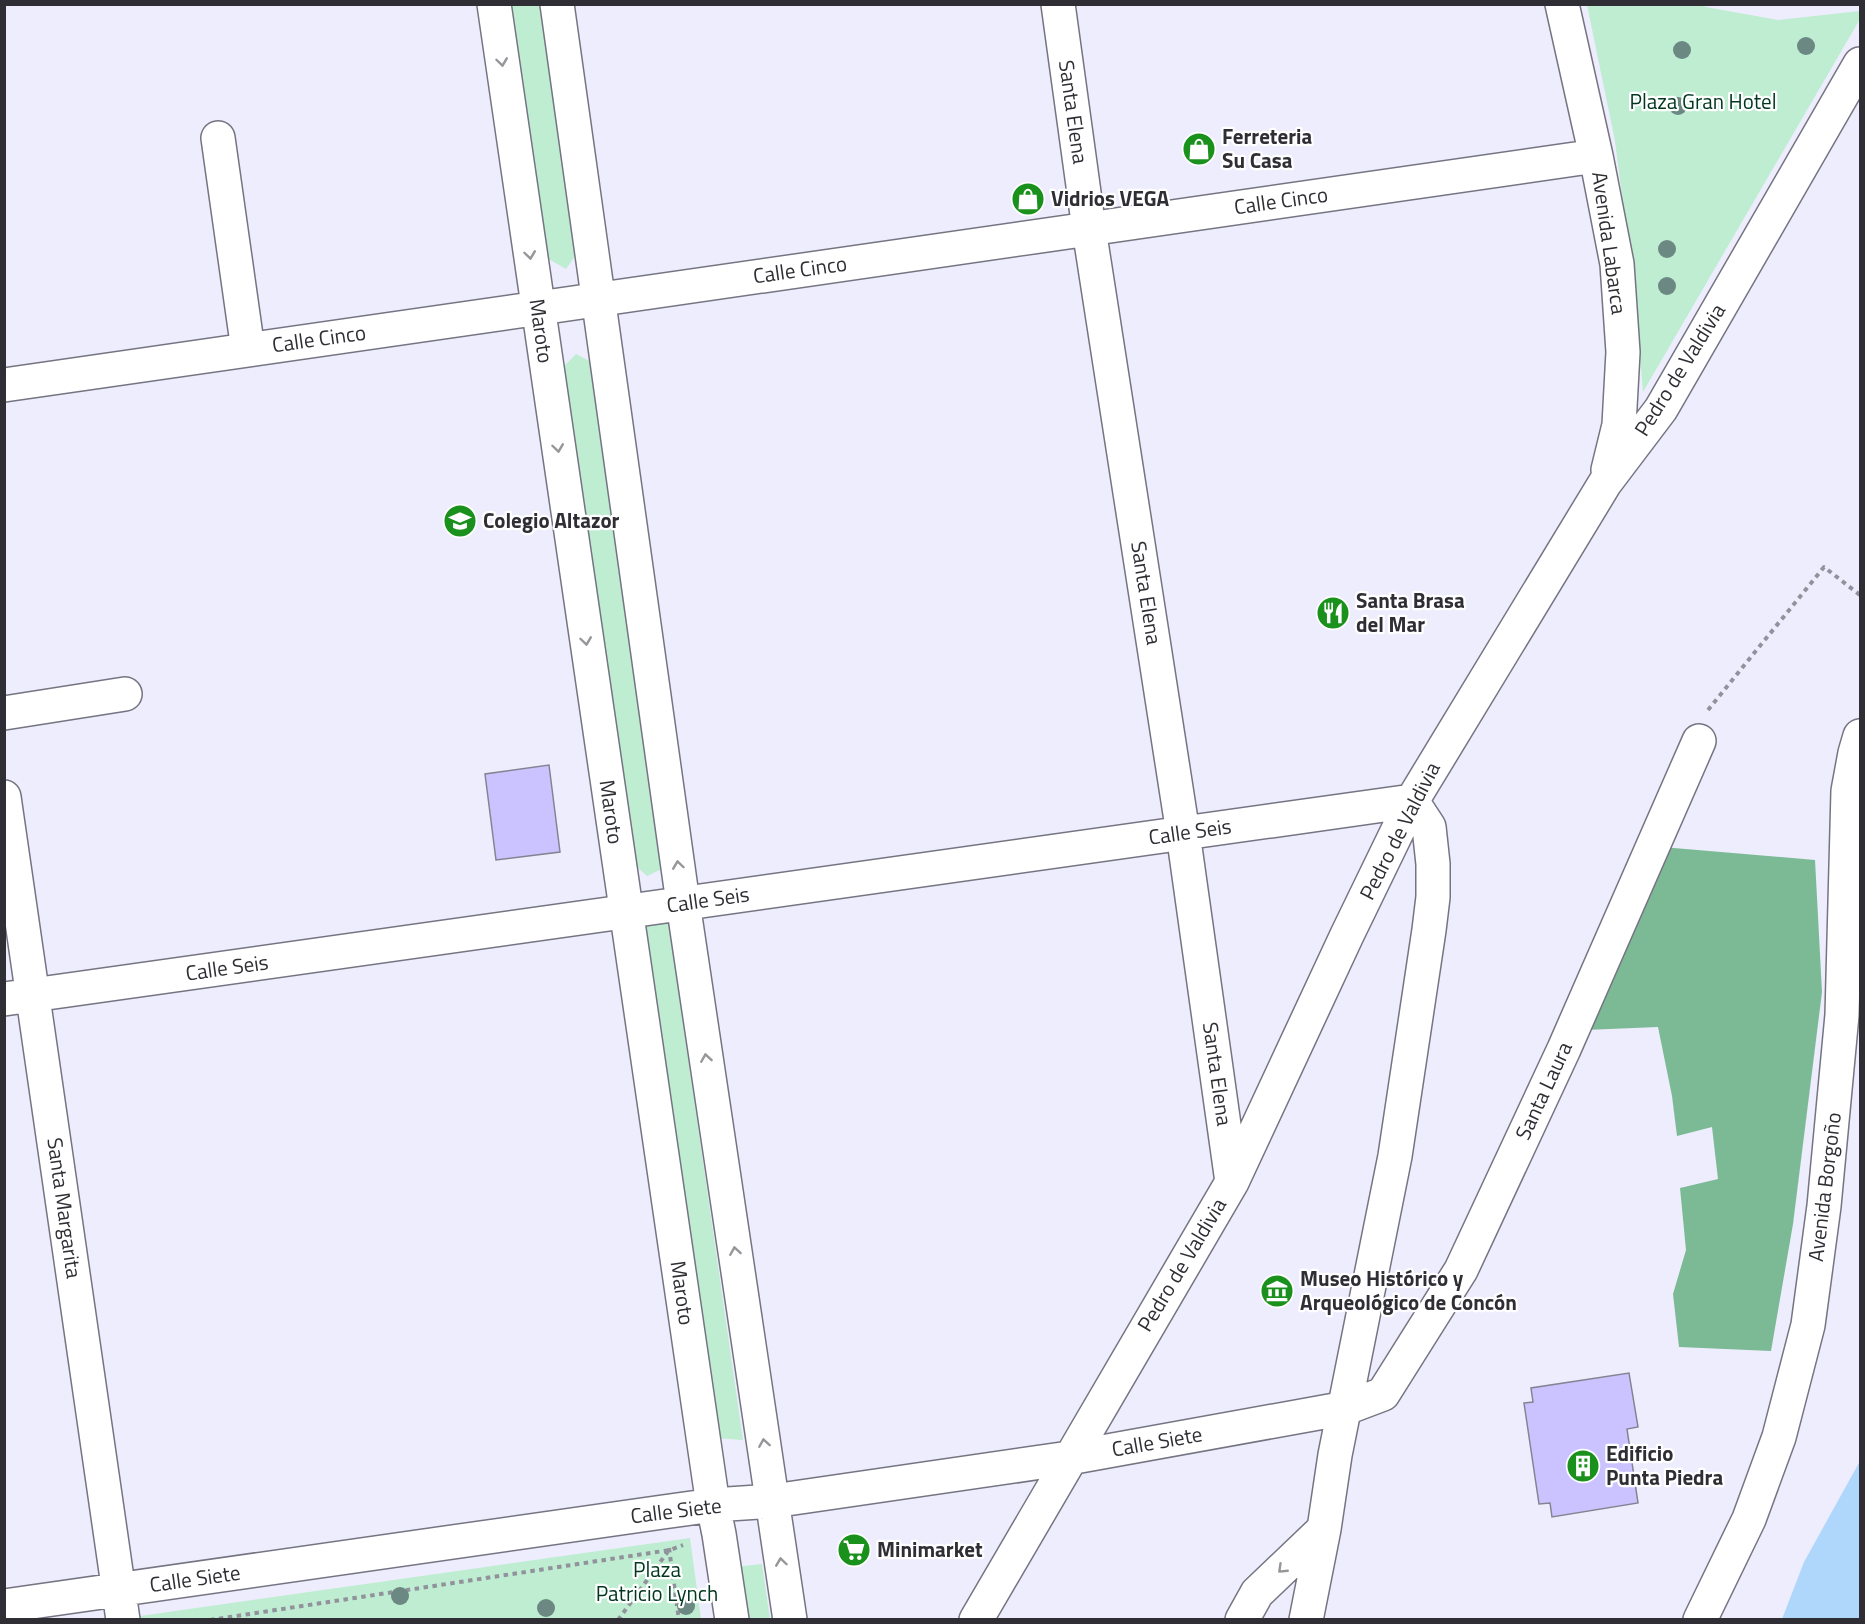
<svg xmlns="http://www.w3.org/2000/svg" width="1865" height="1624" font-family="'Titillium Web',sans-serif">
	<rect width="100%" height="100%" fill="#eeedfd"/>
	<path fill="#bfedd1" d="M508 5H543L578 252 566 269 545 257Z
		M1587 5H1702L1706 7 1778 20 1860 11V19L1643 392 1634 290 1615 141Z
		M576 354 593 363 662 869 647 876 635 865 561 369Z
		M667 911 743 1440 715 1438 638 923Z
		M690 1538 701 1619 133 1620V1617Z
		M762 1564 770 1619H742L734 1567Z"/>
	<path fill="#7bba95" d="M1662 847 1815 860 1822 992 1793 1224 1771 1351 1679 1347 1673 1294 1686 1250 1680 1188 1718 1179 1712 1127 1677 1136 1672 1096 1658 1027 1585 1030Z"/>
	<path fill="#aed7fb" d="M1860 1461V1619H1782L1804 1562Z"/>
	<path fill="#cbc3ff" stroke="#858392" stroke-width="1.5" d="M549 765 560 852 496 860 485 774Z
		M1629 1373 1638 1427 1627 1429 1638 1503 1552 1517 1550 1503 1539 1504 1524 1403 1533 1402 1531 1388Z"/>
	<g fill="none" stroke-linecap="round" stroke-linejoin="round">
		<defs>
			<path id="minor" d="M494 4 713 1505 719 1534 732 1620
				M557 4 683 903 790 1620
				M1058 4 1089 229 1183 833 1232 1182
				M1562 4 1596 156 1617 264 1623 352 1619 425 1608 470
				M218 138 248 350
				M4 385 1596 156
				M4 713 125 694
				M4 797 123 1620
				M4 999 1412 801
				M4 1606 663 1512 713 1505 773 1501 1069 1458 1346 1408 1383 1394 1461 1270 1564 1049 1699 741
				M976 1620 1232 1182 1347 935 1412 801 1605 483 1661 409 1860 64
				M1242 1620 1257 1593 1324 1529
				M1306 1620 1324 1529 1335 1455 1395 1156 1429 930 1433 897V864L1429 827 1412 801"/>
			<path id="major" d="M1700 1620 1749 1519 1779 1437 1808 1325 1824 1206 1842 1015 1848 791 1855 753 1860 736"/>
		</defs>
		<use href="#minor" stroke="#757482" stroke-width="36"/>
		<use href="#major" stroke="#757482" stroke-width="36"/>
		<path stroke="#92929d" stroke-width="4" stroke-dasharray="4.5 4.5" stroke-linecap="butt" d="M1708 710 1824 567 1860 595
			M669 1548 679 1620
			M210 1620 670 1550 683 1545
			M618 1620 669 1550"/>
		<use href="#minor" stroke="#fff" stroke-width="33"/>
		<use href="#major" stroke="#fff" stroke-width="33"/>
	</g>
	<g fill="#6c8883">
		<circle cx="1806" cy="46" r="9"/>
		<circle cx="1682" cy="50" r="9"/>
		<circle cx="1678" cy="106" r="9"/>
		<circle cx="1667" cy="249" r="9"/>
		<circle cx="1667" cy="286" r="9"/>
		<circle cx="400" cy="1596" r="9"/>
		<circle cx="686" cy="1606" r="9"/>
		<circle cx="546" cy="1608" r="9"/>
	</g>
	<defs><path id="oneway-chevron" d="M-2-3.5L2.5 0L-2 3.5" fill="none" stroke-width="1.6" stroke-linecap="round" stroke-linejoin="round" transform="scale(1.5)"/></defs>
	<g stroke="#96969a">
		<use href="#oneway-chevron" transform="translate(502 62) rotate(82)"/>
		<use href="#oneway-chevron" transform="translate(530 255) rotate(82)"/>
		<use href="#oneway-chevron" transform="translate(558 448) rotate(82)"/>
		<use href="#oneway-chevron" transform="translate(586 641) rotate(82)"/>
		<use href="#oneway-chevron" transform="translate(678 865) rotate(-98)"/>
		<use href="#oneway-chevron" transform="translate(706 1058) rotate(-99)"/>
		<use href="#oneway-chevron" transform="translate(735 1251) rotate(-99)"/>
		<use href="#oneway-chevron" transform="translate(764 1443) rotate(-99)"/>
		<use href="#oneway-chevron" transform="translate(781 1562) rotate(-98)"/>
		<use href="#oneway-chevron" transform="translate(1282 1569) rotate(136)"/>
	</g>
	<defs>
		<symbol id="shop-disc" viewBox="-11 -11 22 22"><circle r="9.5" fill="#1b911d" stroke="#fff"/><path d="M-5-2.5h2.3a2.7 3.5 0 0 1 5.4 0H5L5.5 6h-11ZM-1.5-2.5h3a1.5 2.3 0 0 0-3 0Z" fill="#fff"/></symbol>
		<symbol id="school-disc" viewBox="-11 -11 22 22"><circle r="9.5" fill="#1b911d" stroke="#fff"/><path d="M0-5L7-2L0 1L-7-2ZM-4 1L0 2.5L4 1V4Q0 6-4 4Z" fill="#fff"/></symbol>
		<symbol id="restaurant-disc" viewBox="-11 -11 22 22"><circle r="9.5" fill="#1b911d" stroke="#fff"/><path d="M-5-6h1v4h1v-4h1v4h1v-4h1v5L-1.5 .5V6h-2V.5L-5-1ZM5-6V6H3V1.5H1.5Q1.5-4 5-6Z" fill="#fff"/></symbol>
		<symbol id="museum-disc" viewBox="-11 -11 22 22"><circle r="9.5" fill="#1b911d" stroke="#fff"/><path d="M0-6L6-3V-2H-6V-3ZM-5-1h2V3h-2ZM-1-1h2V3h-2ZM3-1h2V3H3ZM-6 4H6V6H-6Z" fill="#fff"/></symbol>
		<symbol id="building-disc" viewBox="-11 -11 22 22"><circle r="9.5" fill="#1b911d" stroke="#fff"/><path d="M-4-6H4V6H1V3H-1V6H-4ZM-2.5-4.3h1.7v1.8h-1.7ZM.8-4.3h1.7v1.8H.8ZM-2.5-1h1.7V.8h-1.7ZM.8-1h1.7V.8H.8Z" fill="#fff"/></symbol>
		<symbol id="supermarket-disc" viewBox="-11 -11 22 22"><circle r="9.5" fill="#1b911d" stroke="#fff"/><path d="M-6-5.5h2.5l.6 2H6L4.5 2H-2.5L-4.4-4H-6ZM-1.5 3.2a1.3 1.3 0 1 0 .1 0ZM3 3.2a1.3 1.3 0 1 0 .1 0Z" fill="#fff"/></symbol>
	</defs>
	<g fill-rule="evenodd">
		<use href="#shop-disc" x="1180" y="130" width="38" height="38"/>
		<use href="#shop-disc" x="1009" y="180" width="38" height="38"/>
		<use href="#school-disc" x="441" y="502" width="38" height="38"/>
		<use href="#restaurant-disc" x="1314" y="594" width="38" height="38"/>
		<use href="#museum-disc" x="1258" y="1272" width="38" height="38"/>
		<use href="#building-disc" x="1564" y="1447" width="38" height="38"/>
		<use href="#supermarket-disc" x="835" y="1531" width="38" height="38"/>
	</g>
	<g text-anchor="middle" stroke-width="4.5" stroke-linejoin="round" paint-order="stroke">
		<g font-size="21" fill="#01361f" stroke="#fff">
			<text x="1703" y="109">Plaza Gran Hotel</text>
			<text x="657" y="1577">Plaza<tspan x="657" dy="24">Patricio Lynch</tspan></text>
		</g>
		<g font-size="21" fill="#2e2e34" stroke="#fff">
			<text transform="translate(1073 112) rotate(82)" y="7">Santa Elena</text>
			<text transform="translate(1281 201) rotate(-8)" y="7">Calle Cinco</text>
			<text transform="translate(1609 243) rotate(82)" y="7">Avenida Labarca</text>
			<text transform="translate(800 270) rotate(-8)" y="7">Calle Cinco</text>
			<text transform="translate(541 331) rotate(82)" y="7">Maroto</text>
			<text transform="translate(319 339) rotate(-8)" y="7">Calle Cinco</text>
			<text transform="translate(1680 370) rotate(-58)" y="7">Pedro de Valdivia</text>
			<text transform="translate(1146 593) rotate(81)" y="7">Santa Elena</text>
			<text transform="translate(611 812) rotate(82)" y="7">Maroto</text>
			<text transform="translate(1400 831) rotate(-63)" y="7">Pedro de Valdivia</text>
			<text transform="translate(1190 832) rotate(-8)" y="7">Calle Seis</text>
			<text transform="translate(708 900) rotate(-8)" y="7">Calle Seis</text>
			<text transform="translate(227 968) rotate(-8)" y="7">Calle Seis</text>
			<text transform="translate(1217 1074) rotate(82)" y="7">Santa Elena</text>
			<text transform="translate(1544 1091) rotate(-65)" y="7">Santa Laura</text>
			<text transform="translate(1825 1187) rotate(-83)" y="7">Avenida Borgoño</text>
			<text transform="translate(64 1208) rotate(82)" y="7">Santa Margarita</text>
			<text transform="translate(1182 1265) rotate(-59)" y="7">Pedro de Valdivia</text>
			<text transform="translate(682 1293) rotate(82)" y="7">Maroto</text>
			<text transform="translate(1157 1442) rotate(-10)" y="7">Calle Siete</text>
			<text transform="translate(676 1511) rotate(-7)" y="7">Calle Siete</text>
			<text transform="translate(195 1579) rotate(-8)" y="7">Calle Siete</text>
		</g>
		<g font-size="21" font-weight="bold" fill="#2e2e34" stroke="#fff" text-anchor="start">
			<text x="1222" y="144">Ferreteria<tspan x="1222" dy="24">Su Casa</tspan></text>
			<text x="1051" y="206">Vidrios VEGA</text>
			<text x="483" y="528">Colegio Altazor</text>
			<text x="1356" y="608">Santa Brasa<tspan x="1356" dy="24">del Mar</tspan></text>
			<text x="1300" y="1286">Museo Histórico y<tspan x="1300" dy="24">Arqueológico de Concón</tspan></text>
			<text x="1606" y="1461">Edificio<tspan x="1606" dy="24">Punta Piedra</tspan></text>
			<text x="877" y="1557">Minimarket</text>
		</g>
	</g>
	<rect width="1865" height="1624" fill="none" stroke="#2e2e34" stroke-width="12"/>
</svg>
